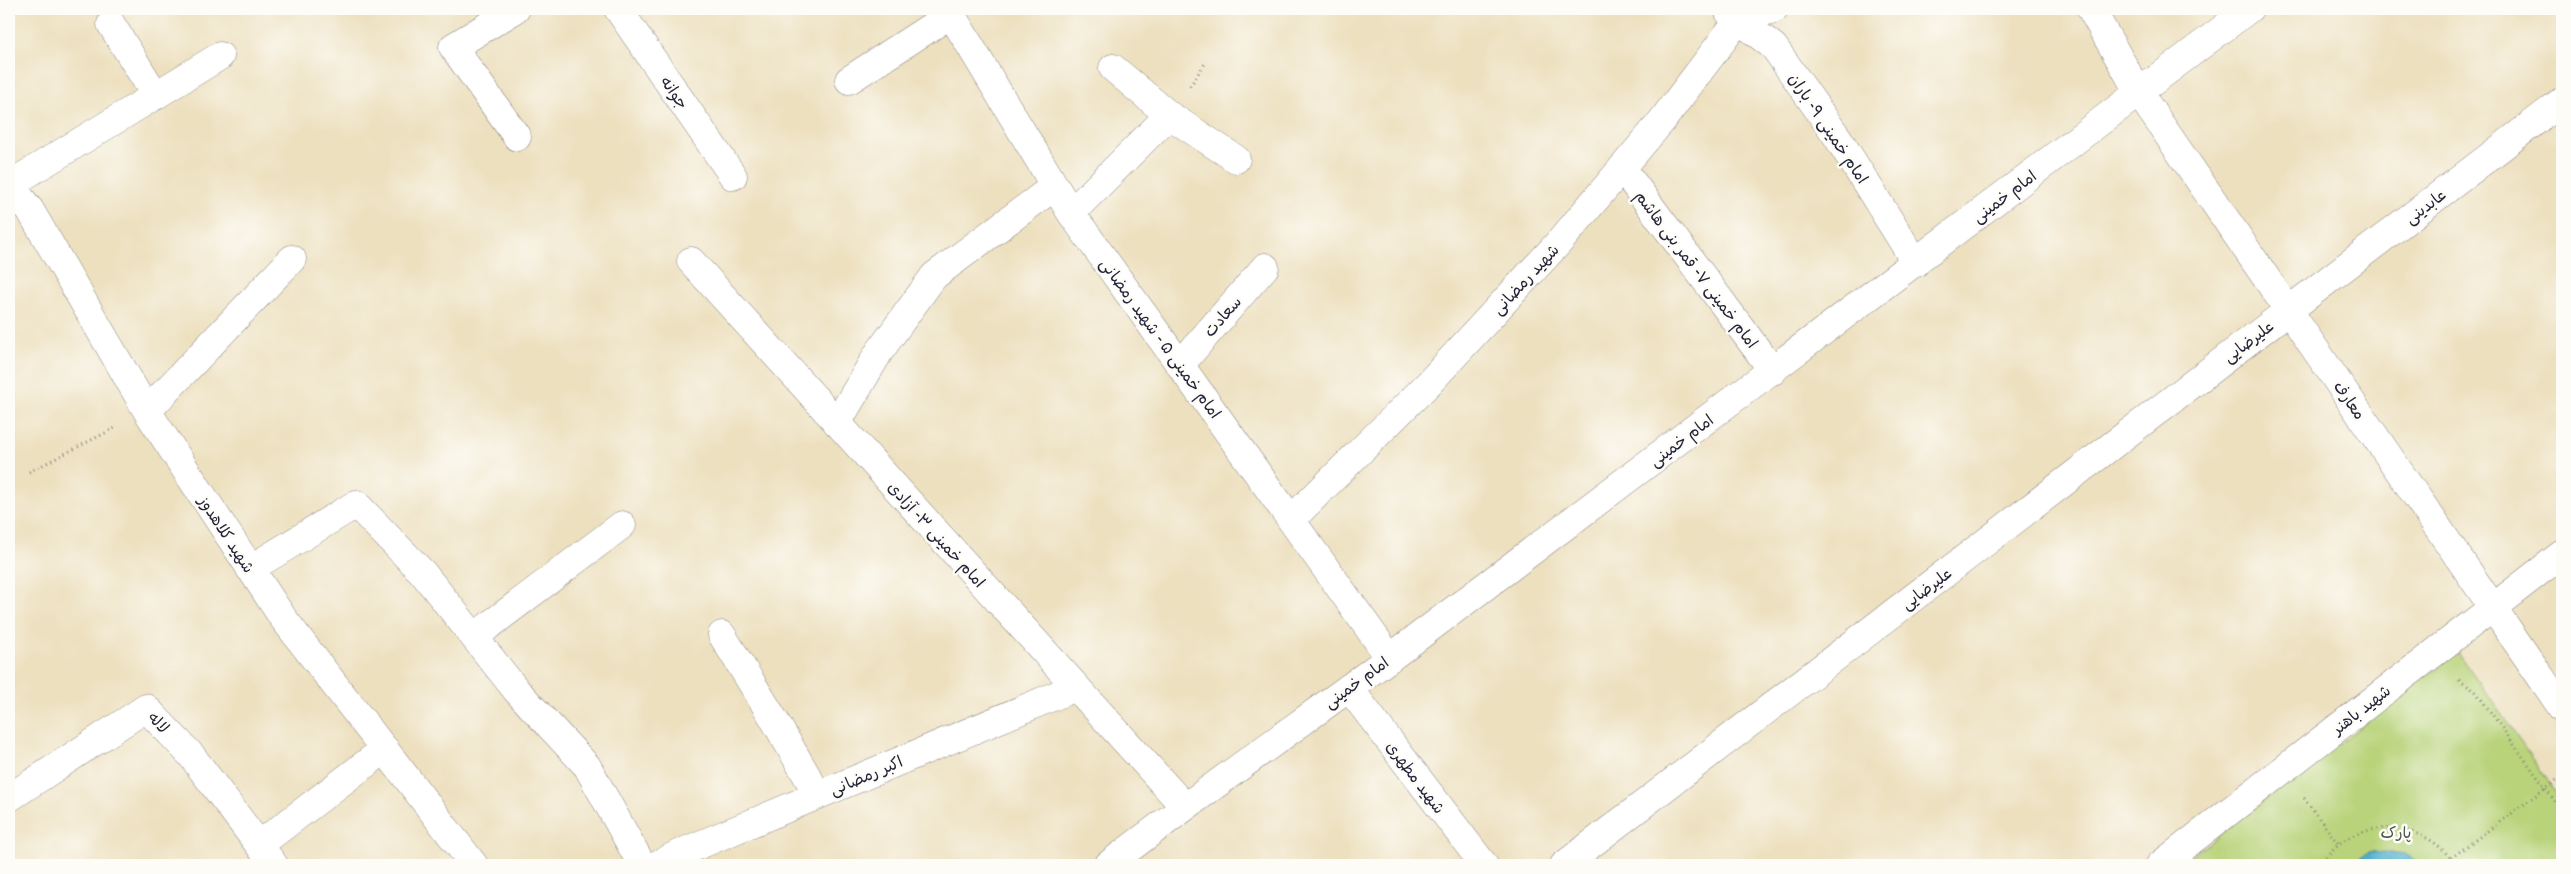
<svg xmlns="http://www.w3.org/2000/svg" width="2571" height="874" font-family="'Balsamiq Sans','Playpen Sans Arabic',sans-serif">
	<rect width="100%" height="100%" fill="#fdfcf7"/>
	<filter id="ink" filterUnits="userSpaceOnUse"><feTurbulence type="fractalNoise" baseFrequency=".02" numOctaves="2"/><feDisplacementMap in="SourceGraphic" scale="10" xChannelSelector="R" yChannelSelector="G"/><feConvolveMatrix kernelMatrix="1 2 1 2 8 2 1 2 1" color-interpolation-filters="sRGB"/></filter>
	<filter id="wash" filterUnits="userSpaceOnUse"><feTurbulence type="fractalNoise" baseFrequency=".0096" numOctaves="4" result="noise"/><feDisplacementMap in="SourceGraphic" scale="20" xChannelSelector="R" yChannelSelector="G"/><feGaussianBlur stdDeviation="1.12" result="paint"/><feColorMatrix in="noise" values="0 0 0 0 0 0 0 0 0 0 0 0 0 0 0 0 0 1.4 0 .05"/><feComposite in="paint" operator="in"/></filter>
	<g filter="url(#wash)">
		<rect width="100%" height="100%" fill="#ede0bf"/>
		<path fill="#b8d379" stroke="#6d7a5a" d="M2458 652 2562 802V865H2180Z"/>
		<path fill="#50b1ce" stroke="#396a84" d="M2387 852 2404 855 2421 865H2348L2369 853Z"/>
	</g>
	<g filter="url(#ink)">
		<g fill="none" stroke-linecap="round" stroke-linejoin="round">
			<defs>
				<path id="minor" d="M516 9 453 47 517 137
					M618 9 733 176
					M948 9 1071 213 1390 658
					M2091 9 2139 93 2562 708
					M1729 12 1774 47 1838 138 1916 263
					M111 24 156 96
					M1113 68 1169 115 1236 159
					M849 80 951 14
					M1622 168 1773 371
					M9 183 30 210 147 411 283 618 474 865
					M9 185 220 56
					M1071 213 1169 115
					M691 261 1184 806
					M1180 365 1265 267
					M147 411 292 259
					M837 423 879 352 934 276 1055 186
					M1291 520 1429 383 1562 239 1661 122 1739 19 1774 9
					M250 569 356 504 423 573 517 691 587 766 642 865
					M722 635 772 716 818 795
					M474 637 622 525
					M1349 688 1484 865
					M9 798 146 708 191 755 274 865
					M259 845 385 749
					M657 865 678 854 1076 687
					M1564 865 2562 101
					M2160 865 2562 554"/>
				<path id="major" d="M1108 865C1208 788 1312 716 1414 640 1693 430 1971 220 2249 9"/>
			</defs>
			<use href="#minor" stroke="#88817d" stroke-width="29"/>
			<use href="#major" stroke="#88817d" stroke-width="29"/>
			<path stroke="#88817d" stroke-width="3" stroke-dasharray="1 4" stroke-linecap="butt" d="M1190 86 1206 62
				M29 472 115 428
				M2459 680 2476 692 2562 811
				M2304 798 2339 845
				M2451 858 2562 776
				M2320 865C2328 854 2337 843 2350 837 2385 819 2436 830 2454 865"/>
			<use href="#minor" stroke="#fff" stroke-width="28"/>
			<use href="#major" stroke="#fff" stroke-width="28"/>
		</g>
	</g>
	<g text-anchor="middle" stroke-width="5" stroke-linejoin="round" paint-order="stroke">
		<g font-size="16" fill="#22223b" stroke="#fdfcf7">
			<text transform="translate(675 92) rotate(55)" y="6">جوانه</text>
			<text transform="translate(1829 128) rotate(56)" y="6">امام خمینی ۹- باران</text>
			<text transform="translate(2004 196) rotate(-37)" y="6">امام خمینی</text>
			<text transform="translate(2425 206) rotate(-37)" y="6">عابدینی</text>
			<text transform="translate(1697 269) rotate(53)" y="6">امام خمینی ۷- قمر بنی هاشم</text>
			<text transform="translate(1525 279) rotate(-47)" y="6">شهید رمضانی</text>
			<text transform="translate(1222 316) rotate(-49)" y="6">سعادت</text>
			<text transform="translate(1161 338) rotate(54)" y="6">امام خمینی ۵ - شهید رمضانی</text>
			<text transform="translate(2248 341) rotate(-37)" y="6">علیرضایی</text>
			<text transform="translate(2350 400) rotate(55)" y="6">معارف</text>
			<text transform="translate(1681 440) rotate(-37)" y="6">امام خمینی</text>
			<text transform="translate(227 534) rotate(57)" y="6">شهید کلاهدوز</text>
			<text transform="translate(937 534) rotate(48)" y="6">امام خمینی ۳- آزادی</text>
			<text transform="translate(1926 588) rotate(-37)" y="6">علیرضایی</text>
			<text transform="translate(1356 682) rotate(-36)" y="6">امام خمینی</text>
			<text transform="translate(2361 709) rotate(-38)" y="6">شهید باهنر</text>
			<text transform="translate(159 722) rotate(47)" y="6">لاله</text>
			<text transform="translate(866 775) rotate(-23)" y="6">اکبر رمضانی</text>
			<text transform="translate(1416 777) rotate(53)" y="6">شهید مطهری</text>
		</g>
		<g font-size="16" fill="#4f574e" stroke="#fdfcf7">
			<text x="2396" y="838">پارک</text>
		</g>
	</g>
	<rect width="2571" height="874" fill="none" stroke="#fdfcf7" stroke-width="30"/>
</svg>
